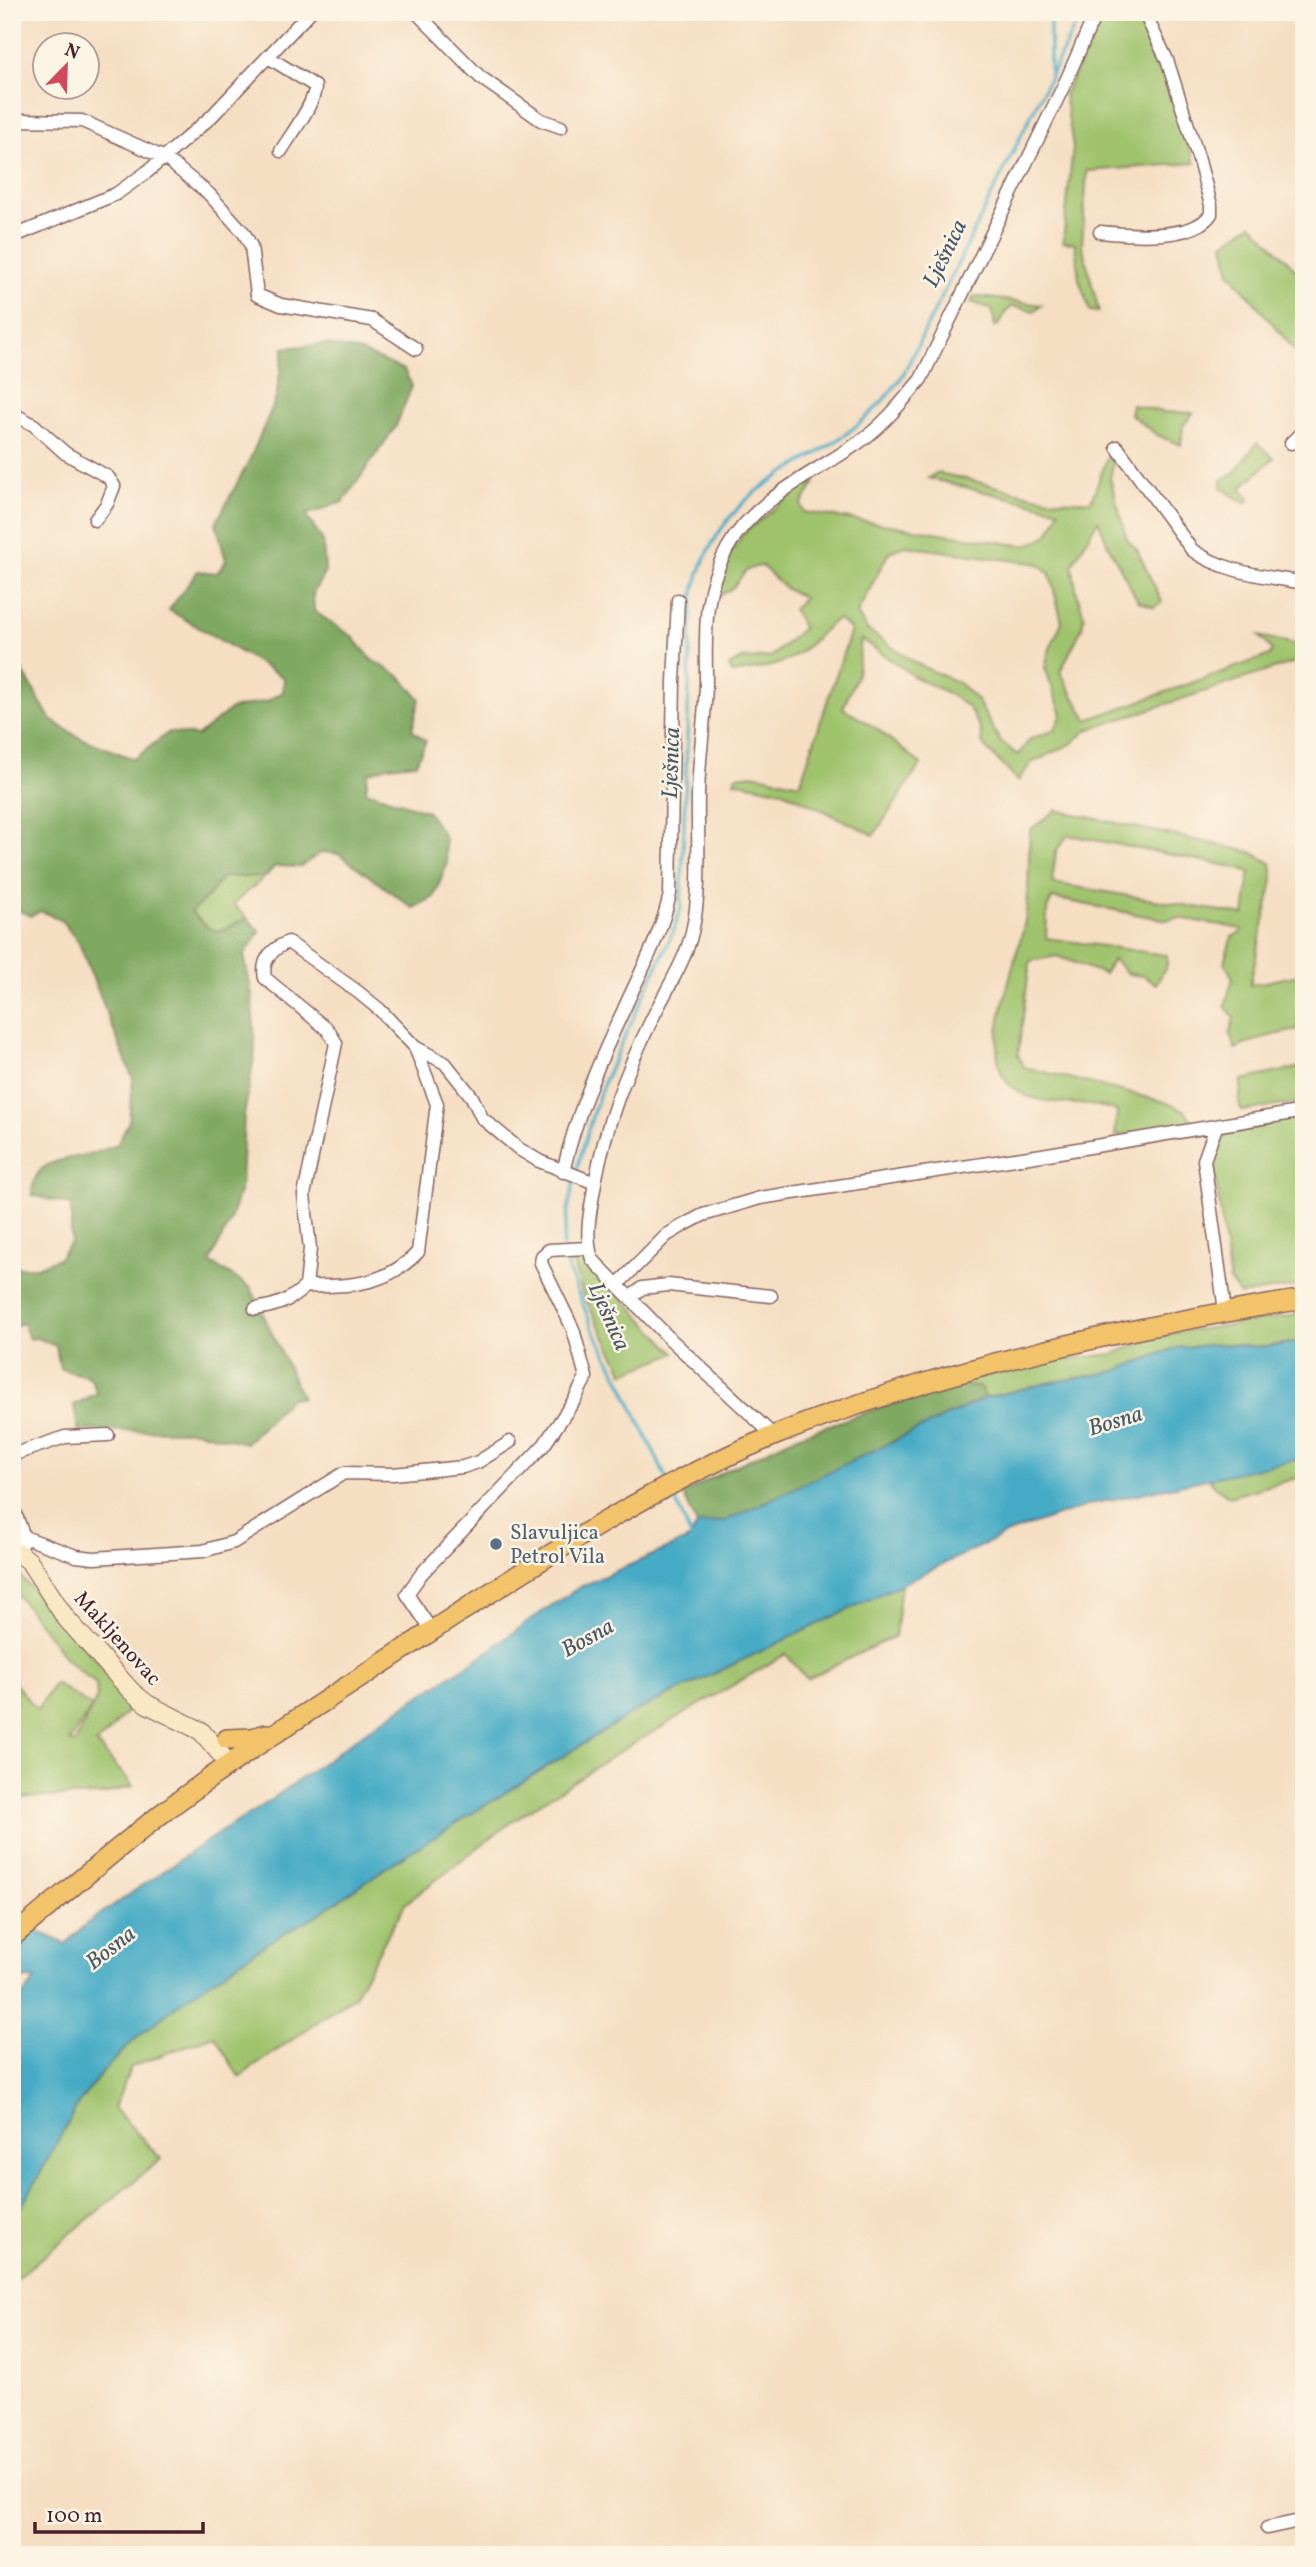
<svg xmlns="http://www.w3.org/2000/svg" width="1316" height="2567" font-family="Vollkorn,serif">
	<rect width="100%" height="100%" fill="#fcf5e5"/>
	<filter id="ink" filterUnits="userSpaceOnUse"><feTurbulence type="fractalNoise" baseFrequency=".0143" numOctaves="2"/><feDisplacementMap in="SourceGraphic" scale="14" xChannelSelector="R" yChannelSelector="G"/><feConvolveMatrix kernelMatrix="1 2 1 2 8 2 1 2 1" color-interpolation-filters="sRGB"/></filter>
	<filter id="wash" filterUnits="userSpaceOnUse"><feTurbulence type="fractalNoise" baseFrequency=".00686" numOctaves="4" result="noise"/><feDisplacementMap in="SourceGraphic" scale="28" xChannelSelector="R" yChannelSelector="G"/><feGaussianBlur stdDeviation="1.57" result="paint"/><feColorMatrix in="noise" values="0 0 0 0 0 0 0 0 0 0 0 0 0 0 0 0 0 1.4 0 .05"/><feComposite in="paint" operator="in"/></filter>
	<g filter="url(#wash)">
		<rect width="100%" height="100%" fill="#f5dec2"/>
		<path fill="#9fc26c" stroke="#74704c" stroke-width="2" fill-rule="evenodd" d="M1100 12H1138L1157 48 1195 163 1087 171 1082 244 1099 312 1090 311 1079 279 1075 243 1063 242 1073 146 1064 94 1084 55Z
			M1252 224 1304 278V351L1299 355 1230 273 1224 243Z
			M974 296 1042 305 1034 311 1012 306 1005 313 1000 324 995 326 992 309 971 302Z
			M1132 405 1163 412 1193 413 1183 426 1181 445 1157 435 1130 414Z
			M1257 443 1274 458 1241 488 1250 499 1245 503 1221 488 1222 480 1234 473Z
			M1109 453 1114 459 1110 478 1127 539 1137 550 1162 602 1154 607 1138 601 1108 545 1098 520 1072 565 1077 594 1084 615 1082 628 1060 672 1087 720 1270 655 1272 650 1259 636 1295 644 1304 643V659L1087 730 1071 744 1031 763 1018 781 983 745 980 728 968 707 946 692 915 677 861 639 857 675 843 708 877 729 921 764 874 835 783 791 734 781 736 776 753 774 800 784 851 630 838 619C824 628 816 639 804 649 783 667 758 669 732 673L729 666 742 659 771 657 803 628 793 610 804 598 786 589 762 566C739 568 744 579 730 590 725 593 719 596 713 599L728 557 743 534 803 485 815 482 801 505 804 512 1025 546C1047 539 1053 532 1059 510L928 478 936 473C989 481 1038 504 1091 501ZM905 546 1039 564 1050 574 1062 622 1049 651 1045 668 1062 714 1055 730 1030 739 1018 755 1000 741 977 700 959 683 917 664 866 629 857 613 889 552Z
			M1056 810 1251 852 1271 863 1273 880 1250 985 1304 974V1018L1296 1030 1261 1038 1235 1049 1230 1034 1234 1017 1225 1006 1233 978 1224 962 1232 937 1242 932V929L1179 918 1166 920 1052 898 1047 909 1046 938 1167 955V965L1156 984 1144 976 1128 974 1113 959 1104 974 1057 956 1030 961 1018 1055 1024 1067 1165 1102 1184 1110 1195 1124 1115 1136 1117 1111C1083 1098 1038 1111 1010 1085 977 1055 1018 959 1025 921 1030 892 1028 860 1030 830ZM1068 835 1239 868 1250 872 1244 915 1052 883 1056 851Z
			M222 877H265L233 904 247 918 218 932 208 928 190 912 209 895Z
			M1301 1067 1304 1102 1242 1111 1239 1103 1242 1080Z
			M1304 1117V1285L1240 1295 1230 1282 1213 1158 1226 1135 1234 1130Z
			M570 1255H581L587 1260 596 1274 615 1290 675 1353 624 1373 584 1297Z
			M1304 1314V1341L1266 1347 1221 1344 1175 1348 1112 1372 1047 1383 985 1398 981 1387 946 1385 1056 1360 1114 1354 1155 1336Z
			M1304 1458V1476L1229 1497 1211 1483 1210 1476Z
			M18 1574 135 1702 108 1733 96 1743 133 1786 100 1795 12 1798V1680L37 1710 55 1683 92 1707 70 1741 75 1743 97 1697 96 1684 67 1660 12 1588V1578Z
			M901 1584 895 1636 807 1679 786 1654 624 1749 511 1822 405 1904 354 1996 239 2077 214 2035 131 2067 114 2108 161 2159 12 2282V2224L78 2104 103 2071 134 2040 182 2001 270 1941 319 1914 391 1864 636 1711Z"/>
		<path fill="#7fa860" stroke="#646446" stroke-width="2" d="M325 344 362 352 404 370 412 386 396 426 343 502 306 515 323 541 325 572 313 593 314 611 353 637 372 660 400 676 420 699 412 730 426 741 416 763 388 766 368 773 366 791 427 811 444 836 447 864 434 897 413 908 339 854 322 852 300 867 275 866 265 877H222L209 895 191 912 208 928 218 932 247 918 260 932 244 955 252 996 255 1051 244 1116 241 1185 230 1221 210 1262 251 1288 302 1398H290L246 1443 195 1431 78 1430 74 1405 97 1393 90 1377 60 1369 56 1346 37 1338 29 1339 23 1323 12 1327V1269L17 1267H37L59 1258 71 1242V1205L32 1195C33 1158 63 1161 90 1154 99 1152 108 1148 117 1145L129 1121 133 1079 79 943 61 920 41 911 30 916 12 907V653L51 720 80 738 134 759 169 732 197 736 231 709 267 701 283 692 284 678 169 610 198 571 217 573 226 561 216 523 249 461 276 399 284 348Z
			M946 1385 981 1387 985 1398 725 1521 697 1525 683 1494 727 1470 800 1435Z"/>
		<path fill="#45aac5" stroke="#486478" stroke-width="2" d="M1304 1341V1458L1092 1504 1008 1533 636 1711 391 1864 319 1914 270 1941 182 2001 134 2040 103 2071 78 2104 12 2224V2010L35 1980 12 1977V1920L66 1944 86 1924 217 1834 261 1807 375 1725 480 1657 543 1611 580 1587 691 1538 697 1525 725 1521 985 1398 1047 1383 1112 1372 1175 1348 1221 1344 1266 1347Z"/>
		<g fill="none" stroke-linecap="round" stroke-linejoin="round">
			<path stroke="#45aac5" stroke-width="3.5" d="M1050 77V12
				M563 1246C568 1193 587 1129 605 1079L674 930 681 908 692 604C697 562 721 521 753 494 781 472 815 457 843 436 866 420 887 398 903 375L1082 12
				M562 1254 593 1329 616 1372 666 1478
				M672 1492 692 1539"/>
		</g>
	</g>
	<g filter="url(#ink)">
		<g fill="none" stroke-linecap="round" stroke-linejoin="round">
			<defs>
				<path id="street" d="M416 12 480 77 541 120 561 127
					M268 57 315 86C316 102 290 136 281 151
					M12 120 82 121 165 158 209 194 244 233 251 246 257 295 281 305 372 320 416 349
					M1100 232C1129 235 1193 241 1211 214V205L1198 157 1167 60 1144 12
					M12 237 116 194 147 172 211 117 310 12
					M12 413 34 425 65 453 108 477 114 486 107 504 95 520
					M1291 443 1304 430
					M1117 447 1192 550C1225 573 1265 576 1304 583
					M1216 1127 1204 1160 1225 1311
					M563 1172C576 1115 599 1062 624 1009 641 971 661 935 670 894L674 681 678 600
					M595 1183C606 1123 625 1074 652 1019 665 992 686 960 692 932 702 890 697 838 698 794 699 757 705 720 706 683 706 633 702 594 727 549 754 499 813 474 858 443 883 426 902 402 921 379L1066 81 1096 12
					M618 1284 667 1235 684 1225 703 1215 760 1198 1042 1155 1304 1111
					M306 1286C350 1287 387 1285 418 1252L437 1104 415 1047
					M631 1297 642 1288 668 1285 771 1296
					M255 1309C276 1306 290 1301 306 1286L310 1249 304 1195 336 1043 328 1030 265 978C261 960 272 949 288 942L358 992 380 1010 415 1047 445 1063 472 1097 482 1118 519 1149 539 1161 595 1183C591 1208 584 1234 592 1259L669 1338 774 1436
					M15 1454 65 1437 108 1435
					M12 1505 24 1537 22 1543
					M24 1537 76 1556 94 1558 203 1551 234 1542 344 1473 393 1474 463 1467 478 1462 510 1442
					M432 1631 407 1594 422 1573 544 1445 575 1399 586 1377 573 1329 541 1263 542 1256 549 1250 588 1248
					M1267 2528 1304 2520"/>
				<path id="secondary" d="M12 1553H19L29 1561 65 1617 131 1691 147 1704 201 1731 229 1764"/>
				<path id="primary" d="M227 1739 252 1738 267 1734
					M12 1937C63 1895 113 1851 165 1811 251 1746 343 1690 433 1630 543 1558 656 1484 778 1434 944 1368 1127 1327 1304 1299"/>
			</defs>
			<use href="#street" stroke="#866260" stroke-width="15"/>
			<use href="#secondary" stroke="#866260" stroke-width="20"/>
			<use href="#primary" stroke="#866260" stroke-width="22"/>
			<use href="#street" stroke="#fff" stroke-width="12"/>
			<use href="#secondary" stroke="#fae7c3" stroke-width="18"/>
			<use href="#primary" stroke="#f2c36a" stroke-width="19"/>
		</g>
	</g>
	<circle fill="#5c6f8a" stroke="#fcf5e5" stroke-width="2.5" cx="496" cy="1544" r="7"/>
	<g text-anchor="middle" stroke-width="5" stroke-linejoin="round" paint-order="stroke">
		<g font-size="21" fill="#4e5e75" stroke="#fcf5e5" text-anchor="start">
			<text x="510" y="1539">Slavuljica<tspan x="510" dy="24">Petrol Vila</tspan></text>
		</g>
		<g font-size="21" fill="#4a1f2b" stroke="#fcf5e5">
			<text transform="translate(118 1638) rotate(48)" y="7">Makljenovac</text>
		</g>
		<g font-size="23" font-style="italic" fill="#485769" stroke="#fcf5e5">
			<text transform="translate(944 253) rotate(-64)" y="8">Lješnica</text>
			<text transform="translate(670 763) rotate(-88)" y="8">Lješnica</text>
			<text transform="translate(610 1316) rotate(66)" y="8">Lješnica</text>
			<text transform="translate(1115 1420) rotate(-17)" y="8">Bosna</text>
			<text transform="translate(587 1637) rotate(-29)" y="8">Bosna</text>
			<text transform="translate(110 1947) rotate(-38)" y="8">Bosna</text>
		</g>
	</g>
	<rect width="1316" height="2567" fill="none" stroke="#fcf5e5" stroke-width="42"/>
	<g transform="translate(66 66) rotate(23)"><circle r="33" fill="#fcf5e5" stroke="#b59f9b" stroke-width="2"/>
	<path d="M0-5L12 26L0 18L-12 26Z" fill="#d1495b"/>
	<text y="-10" font-size="19" font-weight="bold" text-anchor="middle" fill="#4a1f2b">N</text>
	</g>
	<path d="M35 2522v10h168v-10" fill="none" stroke="#4a1f2b" stroke-width="3.5"/>
	<text x="46" y="2522" font-size="21" fill="#4a1f2b" stroke="#fcf5e5" stroke-width="5" paint-order="stroke">100 m</text>
</svg>
